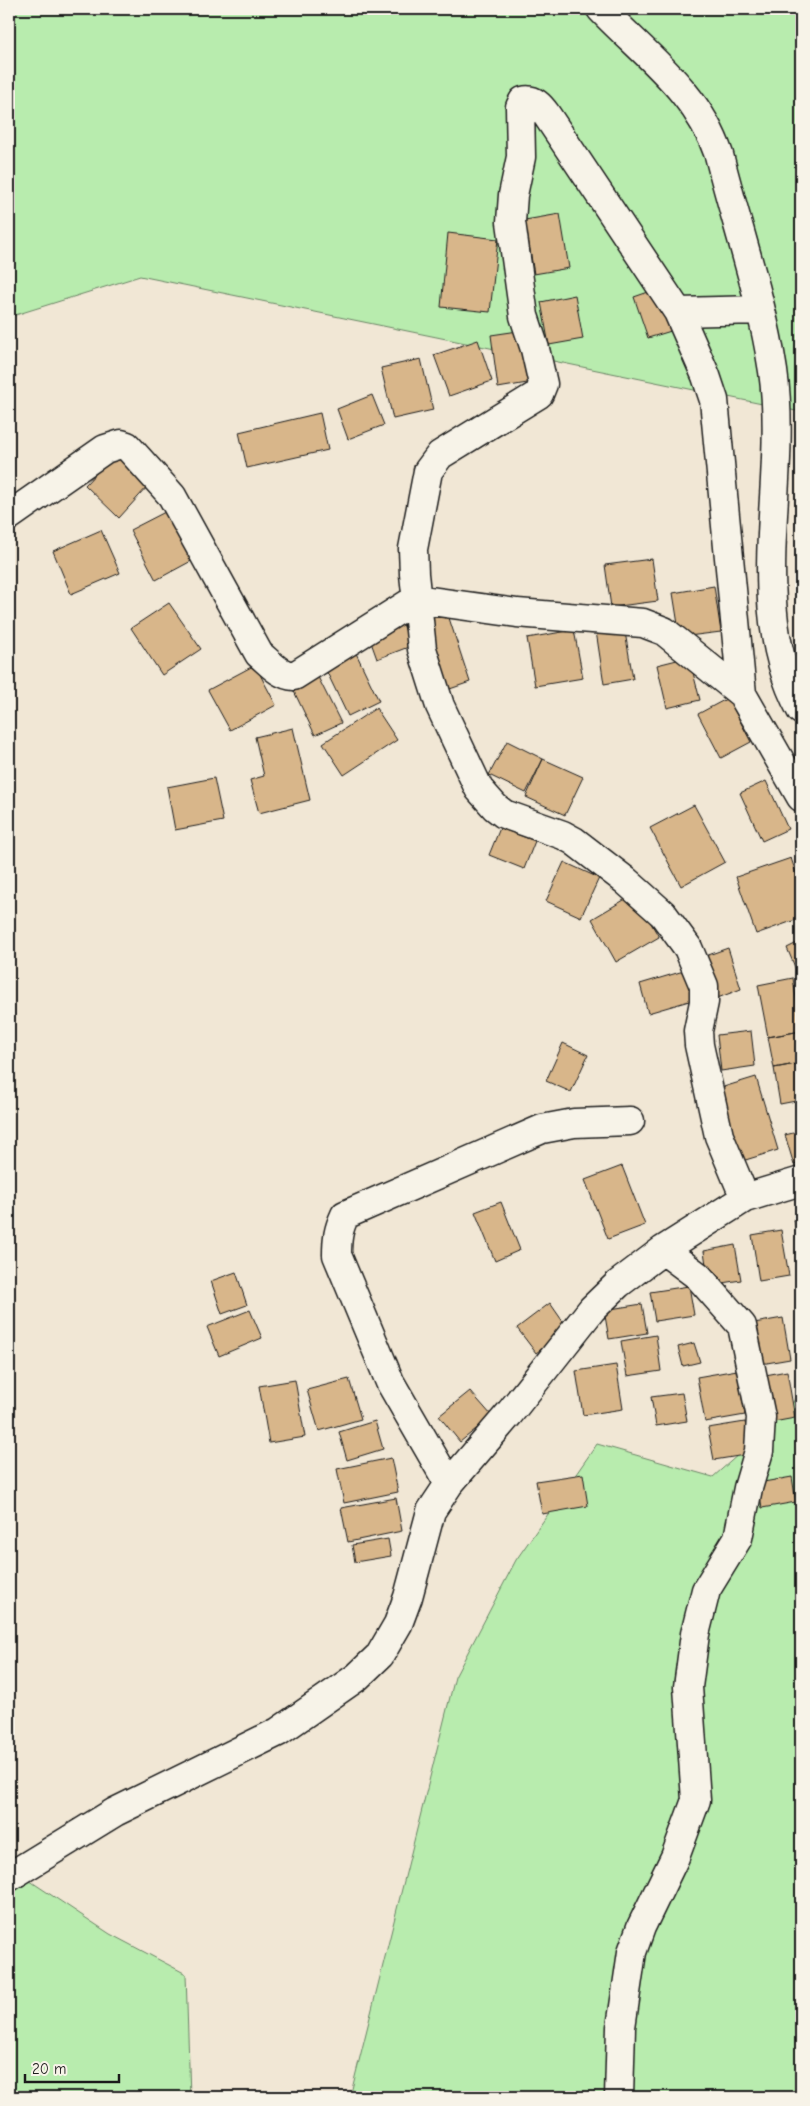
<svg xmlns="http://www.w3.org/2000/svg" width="810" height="2106" font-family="'Comic Neue',sans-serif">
	<rect width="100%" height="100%" fill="#f1e7d5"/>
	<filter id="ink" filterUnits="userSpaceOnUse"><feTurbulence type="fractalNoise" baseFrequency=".02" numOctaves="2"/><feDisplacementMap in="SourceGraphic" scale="10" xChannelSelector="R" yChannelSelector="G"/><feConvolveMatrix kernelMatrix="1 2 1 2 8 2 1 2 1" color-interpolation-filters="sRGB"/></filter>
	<g filter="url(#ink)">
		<path fill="#b8ecae" stroke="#6a8465" d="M9 9H801V412L140 276 9 317Z
			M801 1386V2097H350L455 1677 516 1560 597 1444 713 1477 790 1409Z
			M9 1867 110 1934 186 1974 190 2097H9Z"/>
		<path fill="#d8b68a" stroke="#1c1c1c" d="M560 214 569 268 534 274 525 220Z
			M448 233 498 239 490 312 441 307Z
			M657 289 671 331 648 338 634 297Z
			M575 295 583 339 549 345 541 302Z
			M525 330 533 382 498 388 491 335Z
			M478 340 492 381 449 396 434 355Z
			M421 359 433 410 393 419 381 368Z
			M372 395 384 425 348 439 337 409Z
			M320 413 328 450 247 468 239 432Z
			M114 454 148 486 119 518 85 485Z
			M169 510 195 559 156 580 130 530Z
			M101 530 120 573 71 594 53 551Z
			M652 559 658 601 611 607 605 565Z
			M714 586 721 632 680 637 673 593Z
			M169 603 201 649 162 675 131 628Z
			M447 612 470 682 444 691 420 621Z
			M402 621 411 646 377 659 368 634Z
			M624 626 633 679 604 684 596 631Z
			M574 630 583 678 535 686 527 638Z
			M354 649 379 701 348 716 323 664Z
			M689 657 700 700 667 708 657 665Z
			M255 665 276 705 230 730 208 690Z
			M314 669 341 723 315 735 289 681Z
			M728 698 751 742 721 758 698 714Z
			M376 708 397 740 344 775 323 743Z
			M293 728 310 800 259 813 250 780 264 776 255 737Z
			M507 741 543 759 526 793 489 775Z
			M543 759 583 777 565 815 526 797Z
			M214 778 223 821 175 830 167 787Z
			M766 781 788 829 762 841 740 793Z
			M694 805 725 862 681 886 650 828Z
			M500 828 535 841 524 869 489 855Z
			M791 858 801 888V918L756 934 736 877Z
			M564 862 599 878 581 917 546 901Z
			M634 894 659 937 616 962 592 919Z
			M801 941V979H800L787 948Z
			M728 948 741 989 715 999 700 958Z
			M687 970 696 999 648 1013 640 984Z
			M793 978 801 1031 768 1037 758 985Z
			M751 1031 755 1066 721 1071 717 1035Z
			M801 1031V1063L774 1068 768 1037Z
			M563 1043 588 1055 571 1092 546 1081Z
			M801 1063V1100L780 1104 774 1068Z
			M756 1077 778 1150 739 1162 717 1089Z
			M801 1131V1163L794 1165 785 1135Z
			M622 1166 645 1225 608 1239 585 1180Z
			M501 1202 520 1250 495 1261 475 1212Z
			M801 1218V1263L794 1219Z
			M781 1230 789 1276 759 1281 752 1235Z
			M735 1245 741 1280 709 1285 704 1251Z
			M236 1272 247 1305 222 1314 211 1281Z
			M689 1286 694 1315 655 1321 650 1292Z
			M550 1303 568 1329 536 1353 517 1328Z
			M642 1304 647 1333 609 1339 604 1310Z
			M250 1310 262 1338 219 1356 207 1327Z
			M783 1318 790 1359 761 1364 754 1323Z
			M656 1335 661 1371 627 1376 621 1341Z
			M694 1343 700 1362 683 1366 678 1347Z
			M616 1365 623 1409 583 1415 576 1371Z
			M737 1370 745 1415 705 1422 697 1377Z
			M787 1371 795 1418 768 1423 760 1376Z
			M349 1379 361 1419 319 1431 307 1390Z
			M295 1380 305 1437 269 1443 259 1386Z
			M470 1391 492 1416 460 1442 439 1416Z
			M682 1393 687 1421 656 1426 651 1397Z
			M375 1421 383 1449 347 1460 339 1432Z
			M745 1422 751 1454 714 1460 708 1428Z
			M391 1458 398 1492 344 1503 337 1469Z
			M583 1474 588 1506 542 1514 536 1481Z
			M792 1477 796 1502 762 1508 758 1483Z
			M396 1498 402 1531 348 1542 341 1508Z
			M388 1539 391 1556 355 1562 352 1545Z"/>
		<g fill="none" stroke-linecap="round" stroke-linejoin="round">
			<defs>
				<path id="street" d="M601 9C645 55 698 92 719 155 737 227 762 298 773 371 789 483 744 605 801 710
					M678 312 706 376 714 400 742 694
					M9 516 105 449 121 444 127 446 172 496 259 654C270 663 279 675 294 676L416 599 517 613 643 623 664 631 742 694 801 797
					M745 1198 719 1136 699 1045 698 1031 704 1002V986L688 948 663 914 626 881 574 841 563 835 504 814 495 807 479 789 440 706 422 649 414 574 413 549 428 471 440 455 539 394 543 384 535 349 524 316 511 222 513 195 521 157 520 107 523 101C534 98 541 107 546 114L678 312 760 310
					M449 1484 390 1382 337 1255C337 1239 338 1230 345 1215L542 1129 574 1123 630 1121
					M9 1877 115 1812 278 1732 357 1677 380 1655 398 1624 408 1597 431 1511 449 1484 509 1414 592 1309 618 1284 663 1250 745 1198 801 1181
					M619 2097 621 2027 632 1952 641 1927 675 1857 696 1800 688 1687 695 1634 706 1590 738 1538 748 1488 759 1451 761 1417 742 1326 698 1276 663 1250"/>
			</defs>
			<use href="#street" stroke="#1c1c1c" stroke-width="31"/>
			<use href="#street" stroke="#f7f3e8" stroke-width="28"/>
		</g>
	</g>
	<rect width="810" height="2106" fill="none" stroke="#f7f3e8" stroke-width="30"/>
	<rect x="15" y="15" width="780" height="2076" fill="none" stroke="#1c1c1c" stroke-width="2" filter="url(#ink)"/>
	<path d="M25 2074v8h94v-8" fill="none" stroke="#1c1c1c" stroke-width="2.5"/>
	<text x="32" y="2074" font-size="15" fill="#1c1c1c" stroke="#f7f3e8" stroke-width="4" paint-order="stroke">20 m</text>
</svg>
